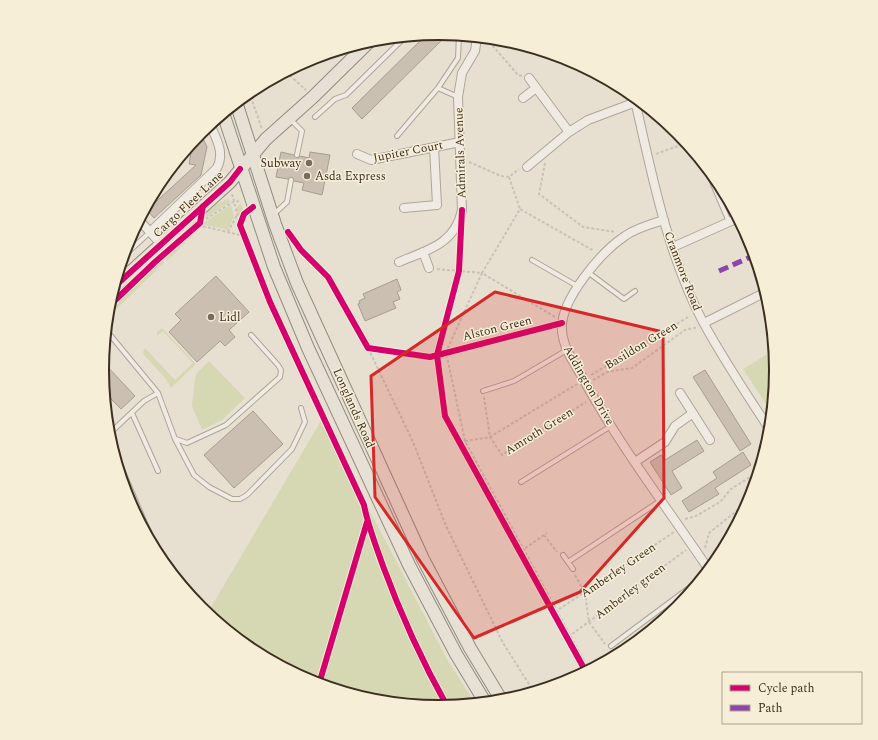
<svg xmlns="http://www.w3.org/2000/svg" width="878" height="740" font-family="Spectral,serif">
	<rect width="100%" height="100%" fill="#e7e0d1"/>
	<path fill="#d6d7b3" d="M229 199 230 202 201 221C206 211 218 201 229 199Z
		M240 203 244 210 240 221 236 209Z
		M231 205 234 216 228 230 202 224Z
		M198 226 201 227 167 261 164 257Z
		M162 259 165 262 112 313V305Z
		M162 328 196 364 171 388 166 379 144 355 143 352 145 348 175 380 193 363 163 331 157 336V332Z
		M774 350 776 370 772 413 743 369Z
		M209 361 245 398 222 420 202 430 192 406 195 378 197 373Z
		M322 419 448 661 475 703 439 707 373 700 310 681 252 650 207 614Z"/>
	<path fill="#cbbfb2" stroke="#a89c90" d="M440 33 448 34 362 119 352 108 427 34Z
		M200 132 207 147 201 175 154 218 147 210 196 165 189 164 193 141Z
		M281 152 294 155 297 158 300 156 309 158 310 152 330 155 322 195 302 190 304 183 294 181 292 177 288 179 276 177Z
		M216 276 249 312 229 330 235 337 225 346 220 341 197 362 169 332 181 320 175 314Z
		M397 279 401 290 397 292 400 299 393 302 396 308 365 321 358 304 360 303 359 301 365 298 363 294Z
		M103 362 135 396 121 409 104 392Z
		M705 370 751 444 740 451 693 377Z
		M253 411 283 444 234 488 204 455Z
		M697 440 704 451 672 471 682 488 671 495 650 462 661 455 665 460Z
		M743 452 751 465 715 488 719 494 689 512 682 501 717 478 713 472Z"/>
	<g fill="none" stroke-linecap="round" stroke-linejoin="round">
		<defs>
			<path id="lane" d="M438 88 458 97
				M315 117 335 99 346 95 406 36
				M291 120 302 131 297 155
				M397 136 438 88 458 58 459 35
				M710 177 729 222
				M274 214 287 202 291 180
				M127 253 150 232
				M532 260 579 287
				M589 273 624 299 635 291
				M106 330 158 393 175 439 194 475 209 487 232 499H240L247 495 292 449 305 422 301 408
				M483 391 514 381 567 350
				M132 413 158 471
				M108 435 144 401 158 393
				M176 439 187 443 226 425 280 377 281 370 278 365 251 335
				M112 446 151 537 150 542
				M521 482 611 426
				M563 555 573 569
				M568 562 660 501
				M611 646 701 579"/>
			<path id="street" d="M529 78 569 132
				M634 96C651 171 667 254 703 322 723 359 747 395 770 430
				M523 98 536 88
				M357 154 371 160 460 142
				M527 167 569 132 588 120 636 102
				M404 208 437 205 434 147
				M139 220 161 244
				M664 220C651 224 636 228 625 236 601 252 559 301 562 331 564 352 578 368 587 386 623 450 668 509 709 570
				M150 232 217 168C225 152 216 139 210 124
				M673 247 738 218
				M423 252 429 268
				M399 262C428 250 455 244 462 210L458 97 462 73 475 51 477 37
				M704 323 766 292
				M680 393 710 440
				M635 462 665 442 675 426 693 413"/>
			<path id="primary" d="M236 102 275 224 297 283 423 559 470 648 502 701
				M223 113 274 267 308 348 409 565 456 654 485 702
				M114 287 230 182 266 139 313 97 371 40"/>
		</defs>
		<use href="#lane" stroke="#ada599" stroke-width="6"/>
		<use href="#street" stroke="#ada599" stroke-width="10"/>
		<use href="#primary" stroke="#928b80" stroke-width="14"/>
		<path stroke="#c8c2b9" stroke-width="2" stroke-dasharray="3 2" stroke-linecap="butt" d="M486 38 518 75 522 76
			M286 72 306 90
			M249 92 262 129
			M656 154 686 143
			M469 162 501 176 509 177 519 169
			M545 163 539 194 583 227 616 232
			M509 177 520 209
			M232 194 240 225 270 302 364 505C368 526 376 546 383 566 401 615 422 661 447 706
			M206 219 233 202 241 201
			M198 225 244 236
			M228 232 237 215
			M292 238 301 250 328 277 368 348 413 442 446 526 503 643 534 692
			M437 269 482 273 446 352 465 441 589 670
			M555 317 482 273 520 209 594 251
			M591 375 690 316
			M593 380 607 372 632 368 685 330 698 327
			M484 397 490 437 502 455 586 402
			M460 442 490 437 577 384
			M685 519 696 516 720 502 731 489 758 472 762 460
			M544 535 557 552
			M705 548 709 533 749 501
			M521 551 547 533
			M575 575 585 593 589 622 605 644
			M555 612 674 532
			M568 637 686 550"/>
		<use href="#lane" stroke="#efebe3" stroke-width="4"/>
		<use href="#street" stroke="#efebe3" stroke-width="8"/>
		<use href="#primary" stroke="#e6e1d4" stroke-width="12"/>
		<path stroke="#8e44ad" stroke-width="5" stroke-dasharray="10 5" stroke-linecap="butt" d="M719 271 755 255"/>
		<defs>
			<path id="cycleway" d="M253 207 244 214 240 225 270 302 364 505C368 526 376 546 383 566 401 615 422 661 447 706
				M462 210 459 271 437 355 445 416 586 672
				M288 232 301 250 328 277 368 348 430 357 562 323
				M114 287 230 182 240 169
				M108 307 155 262 200 223 203 206
				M319 684 367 522"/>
		</defs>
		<use href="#cycleway" stroke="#f7eed8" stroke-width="8"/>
		<use href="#cycleway" stroke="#d6006c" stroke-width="6"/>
	</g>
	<path fill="#d62828" fill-opacity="0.2" stroke="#d62828" stroke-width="3" stroke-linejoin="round" d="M495 292 663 332 664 498 580 592 474 638 375 497 371 376Z"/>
	<g fill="#786c5e" stroke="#f7eed8" stroke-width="1.5">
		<circle cx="309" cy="163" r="4"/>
		<circle cx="307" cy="176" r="4"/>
		<circle cx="211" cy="317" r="4"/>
	</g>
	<g text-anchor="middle" stroke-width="3" stroke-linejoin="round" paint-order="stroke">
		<g font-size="12" fill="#3d2e20" stroke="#f7eed8">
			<text transform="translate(408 151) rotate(-11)" y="4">Jupiter Court</text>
			<text transform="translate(460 153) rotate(-92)" y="4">Admirals Avenue</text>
			<text transform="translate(188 204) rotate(-43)" y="4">Cargo Fleet Lane</text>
			<text transform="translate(683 271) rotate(69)" y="4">Cranmore Road</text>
			<text transform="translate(497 328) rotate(-14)" y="4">Alston Green</text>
			<text transform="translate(641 345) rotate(-31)" y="4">Basildon Green</text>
			<text transform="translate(589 385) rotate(60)" y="4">Addington Drive</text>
			<text transform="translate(354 408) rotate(66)" y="4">Longlands Road</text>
			<text transform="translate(539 431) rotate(-32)" y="4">Amroth Green</text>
			<text transform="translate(618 570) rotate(-34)" y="4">Amberley Green</text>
			<text transform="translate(630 591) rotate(-37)" y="4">Amberley green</text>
		</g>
		<g font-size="12" fill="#3d2e20" stroke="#f7eed8" text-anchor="start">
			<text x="301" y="167" text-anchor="end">Subway</text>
			<text x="315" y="180">Asda Express</text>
			<text x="219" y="321">Lidl</text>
		</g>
	</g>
	<path d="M0 0H878V740H0ZM109 370a330 330 0 1 1 660 0a330 330 0 1 1-660 0Z" fill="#f7eed8" fill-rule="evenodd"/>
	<path fill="none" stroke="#3d2e20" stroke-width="2" d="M109 370a330 330 0 1 1 660 0a330 330 0 1 1-660 0Z"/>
	<rect x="722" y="672" width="140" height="52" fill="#f7eed8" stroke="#ada18e"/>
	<rect x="730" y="685" width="20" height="6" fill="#d6006c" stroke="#ada18e"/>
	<text x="758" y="692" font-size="12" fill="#3d2e20">Cycle path</text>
	<rect x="730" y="705" width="20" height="6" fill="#8e44ad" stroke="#ada18e"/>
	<text x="758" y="712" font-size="12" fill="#3d2e20">Path</text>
</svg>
